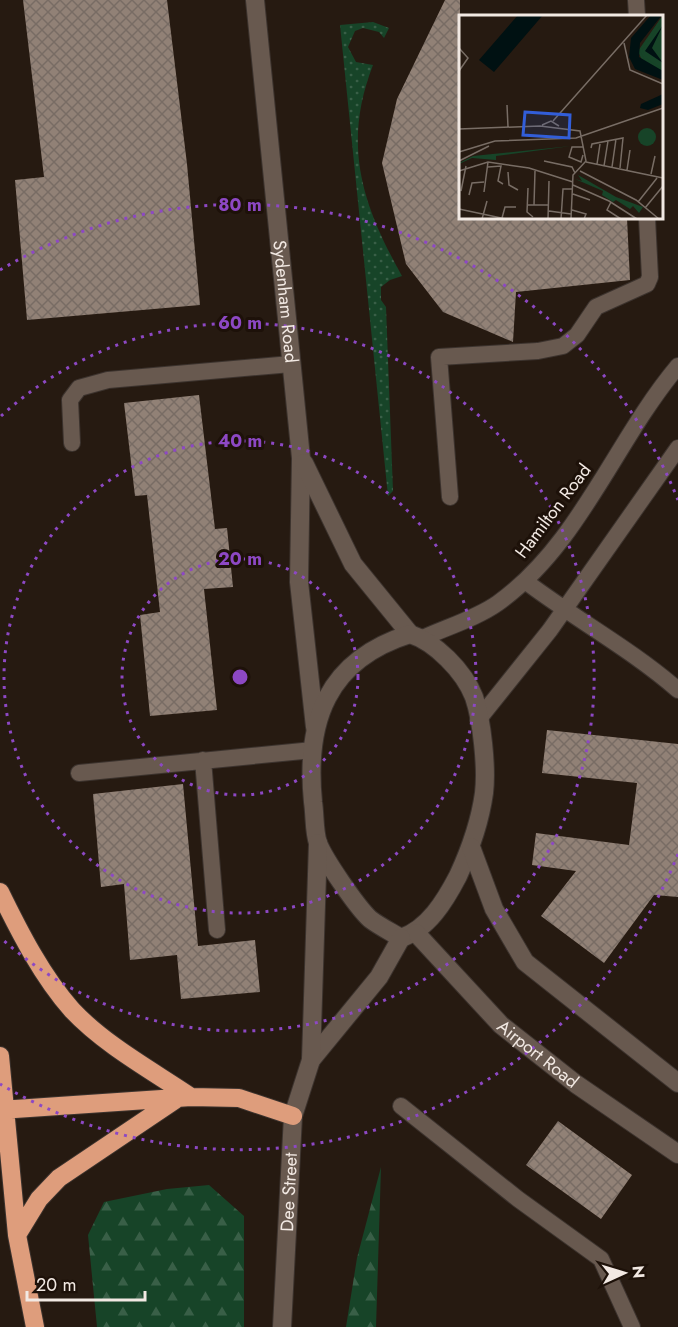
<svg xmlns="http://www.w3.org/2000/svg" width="678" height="1327" font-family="Jost,sans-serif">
	<defs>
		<pattern id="grass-dots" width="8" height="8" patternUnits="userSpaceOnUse" patternTransform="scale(1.5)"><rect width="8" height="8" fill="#174428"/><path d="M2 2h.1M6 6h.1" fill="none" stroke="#395f47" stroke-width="1.8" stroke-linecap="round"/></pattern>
		<pattern id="forest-firs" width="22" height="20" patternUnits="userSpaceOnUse" patternTransform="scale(1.5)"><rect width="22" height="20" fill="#174428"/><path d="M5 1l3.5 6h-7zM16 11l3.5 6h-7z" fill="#395f47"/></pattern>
		<pattern id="building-cross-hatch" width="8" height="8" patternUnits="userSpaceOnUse" patternTransform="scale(1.5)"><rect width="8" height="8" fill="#918176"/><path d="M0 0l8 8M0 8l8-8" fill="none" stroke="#786c64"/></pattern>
	</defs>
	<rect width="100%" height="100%" fill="#261a11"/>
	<path fill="url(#grass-dots)" d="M373 22 389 28 384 38 379 32 363 28 355 31 348 47 356 62 373 65C342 145 362 204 402 276L390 280 381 287V300L386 307 393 491 388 496 340 25Z"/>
	<path fill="url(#forest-firs)" d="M381 1167 376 1327H346L357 1258Z
		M209 1185 244 1216V1327H97L88 1235 104 1202 167 1189Z"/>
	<path fill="url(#building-cross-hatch)" d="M23 0H167L187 164 200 305 27 320 15 180 44 177Z
		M445 0H460V218H627L630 280 516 292 513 342 443 312 406 264 382 163 397 99Z
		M199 395 215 529 227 528 233 587 204 589 217 710 150 716 140 615 160 612 147 495 135 496 124 403Z
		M547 730 678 744V897L654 895 604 963 541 916 576 871 532 865 536 833 629 845 637 783 542 773Z
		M183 784 198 946 255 940 260 992 181 999 177 955 130 960 124 884 101 887 93 794Z
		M558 1121 632 1175 601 1219 526 1165Z"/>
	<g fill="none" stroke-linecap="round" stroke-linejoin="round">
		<defs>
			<path id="lane" d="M636 0 637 16
				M72 443 70 400 79 388 108 380 291 364
				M450 497 439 357 538 351 563 346 577 335 596 307 647 284 650 277 647 218
				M525 581C575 619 631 649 678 690
				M423 638C447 627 477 618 498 603 580 544 615 441 678 366
				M478 720 550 630 678 448
				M203 760 217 930
				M79 773 313 750
				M401 1106 518 1199 601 1259 632 1327"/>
			<g id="secondary">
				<path id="s1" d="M255 0 301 458 299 582 315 727"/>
				<path d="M304 463 353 564 410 634"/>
				<path d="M410 634C435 642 464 671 474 697 482 720 487 768 484 793 480 822 470 850 458 876 445 901 428 929 401 938 391 932 379 926 370 919 357 907 324 859 318 843 314 832 315 815 313 802 305 721 327 660 410 634Z"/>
				<path d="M471 847 494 909 525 962 678 1083"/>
				<path id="s2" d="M416 933 501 1025 576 1084 678 1154"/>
				<path d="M311 1060 379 977 401 938"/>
				<path id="s3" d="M282 1327 293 1116 311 1060 318 843"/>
			</g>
			<path id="highway" d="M0 892C20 933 42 976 72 1010 105 1045 151 1070 191 1097
				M0 1056 17 1235 35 1327
				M0 1110 191 1097 239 1098 293 1116
				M17 1235 39 1199 59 1178 175 1100"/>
		</defs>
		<use href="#lane" stroke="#3c332e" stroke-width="18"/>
		<use href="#secondary" stroke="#3c332e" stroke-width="20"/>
		<use href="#highway" stroke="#3c332e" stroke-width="20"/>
		<use href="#lane" stroke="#68594f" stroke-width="16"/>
		<use href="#secondary" stroke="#68594f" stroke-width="18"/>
		<use href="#highway" stroke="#de9d7c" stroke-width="18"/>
	</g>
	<g fill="none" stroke="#8d48c4" stroke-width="3" stroke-dasharray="3 6">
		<circle cx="240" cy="677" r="118"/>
		<circle cx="240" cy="677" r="236"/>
		<path d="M1 416A354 354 0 1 1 1 938"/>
		<path d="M678 854A472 472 0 0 1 0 1084M0 270A472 472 0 0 1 678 500"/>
	</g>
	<g text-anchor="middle" stroke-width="6" stroke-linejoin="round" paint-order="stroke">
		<g font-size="18" fill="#f2e9e3" stroke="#1d1109">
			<text dy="6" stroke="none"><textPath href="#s1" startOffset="303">Sydenham Road</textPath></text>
			<text transform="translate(553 511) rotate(-53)" y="6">Hamilton Road</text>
			<text dy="6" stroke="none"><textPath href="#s2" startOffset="172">Airport Road</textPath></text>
			<text dy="6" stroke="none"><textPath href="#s3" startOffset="135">Dee Street</textPath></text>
		</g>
	</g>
	<g transform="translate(459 15)">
		<rect width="204" height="204" fill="#261a11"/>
		<path d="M204 0V56L184 48 179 36ZM119 160 157 182 184 192 180 198 174 191 171 194 157 185 154 187 143 180 144 176 116 164 123 166Z" fill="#174428"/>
		<path d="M204 0 203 7 183 35 187 43 204 55 187 48 181 35ZM112 131 37 141V145L13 143 0 149V153V148L14 141Z" fill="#174428"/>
		<path d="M179 122a9 9 0 1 1 18 0a9 9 0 1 1-18 0Z" fill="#174428"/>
		<path d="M59 0H84L35 57 20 45ZM192 0H203L181 28 180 42 204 56V65L176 54 170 42 172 23ZM204 10 193 33 204 48 186 36ZM204 79V89L189 95 181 93 182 89Z" fill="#001112"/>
		<path fill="none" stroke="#786d65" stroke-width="1.5" d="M165 28 171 55 204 69M0 33 9 43 0 56M48 90 49 112M94 106 188 0M83 110 92 106 100 111M0 114 81 111 121 116 127 146 114 160 112 204M124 132H113L110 142 122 147 124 140M132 133 133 129 164 123 161 153M0 137 36 126 117 123 204 93M0 146 30 131M85 146 113 152 116 158M127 147 204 163M138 149 141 129M145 151 149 126M29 152 42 151 39 166 44 169M153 152 157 124M168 155 171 135M0 156 29 147 70 153 114 167M121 156 177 185 200 204M49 157 50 170 59 175M192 159 196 141M114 170 150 186 178 204M69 173 68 197 74 202M2 176 7 151M25 177 29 147M114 179 131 185M10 180 13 168 25 167M152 187 148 195 162 204M179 187 198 163M68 190H90M75 190 76 156M186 193 204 171M0 194 47 204M113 195 127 199 125 204M90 196 112 199M43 203 46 192H57M23 204 28 186M89 204 90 166M102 204 104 174H114"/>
		<path fill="#325ed9" fill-opacity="0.15" stroke="#325ed9" stroke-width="3" d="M66 97 111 100 110 123 64 120Z"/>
		<rect width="204" height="204" fill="none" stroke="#f2e9e3" stroke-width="3"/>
	</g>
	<circle cx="240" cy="677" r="9" fill="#8d48c4" stroke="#1d1109" stroke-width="3"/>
	<g font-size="18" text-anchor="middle" font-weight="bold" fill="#8d48c4" stroke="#1d1109" stroke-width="6" stroke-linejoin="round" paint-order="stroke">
		<text x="240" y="211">80 m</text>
		<text x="240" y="329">60 m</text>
		<text x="240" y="447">40 m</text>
		<text x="240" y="565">20 m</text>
	</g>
	<g transform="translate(624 1273) rotate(86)" stroke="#1d1109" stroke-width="4.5" paint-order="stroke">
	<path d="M0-4.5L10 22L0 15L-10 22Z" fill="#f2e9e3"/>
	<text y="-9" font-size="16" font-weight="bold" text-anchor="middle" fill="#f2e9e3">N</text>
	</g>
	<path d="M27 1291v9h118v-9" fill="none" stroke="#f2e9e3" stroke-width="3"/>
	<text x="36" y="1291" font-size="18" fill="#f2e9e3" stroke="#1d1109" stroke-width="4.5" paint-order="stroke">20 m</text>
</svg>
